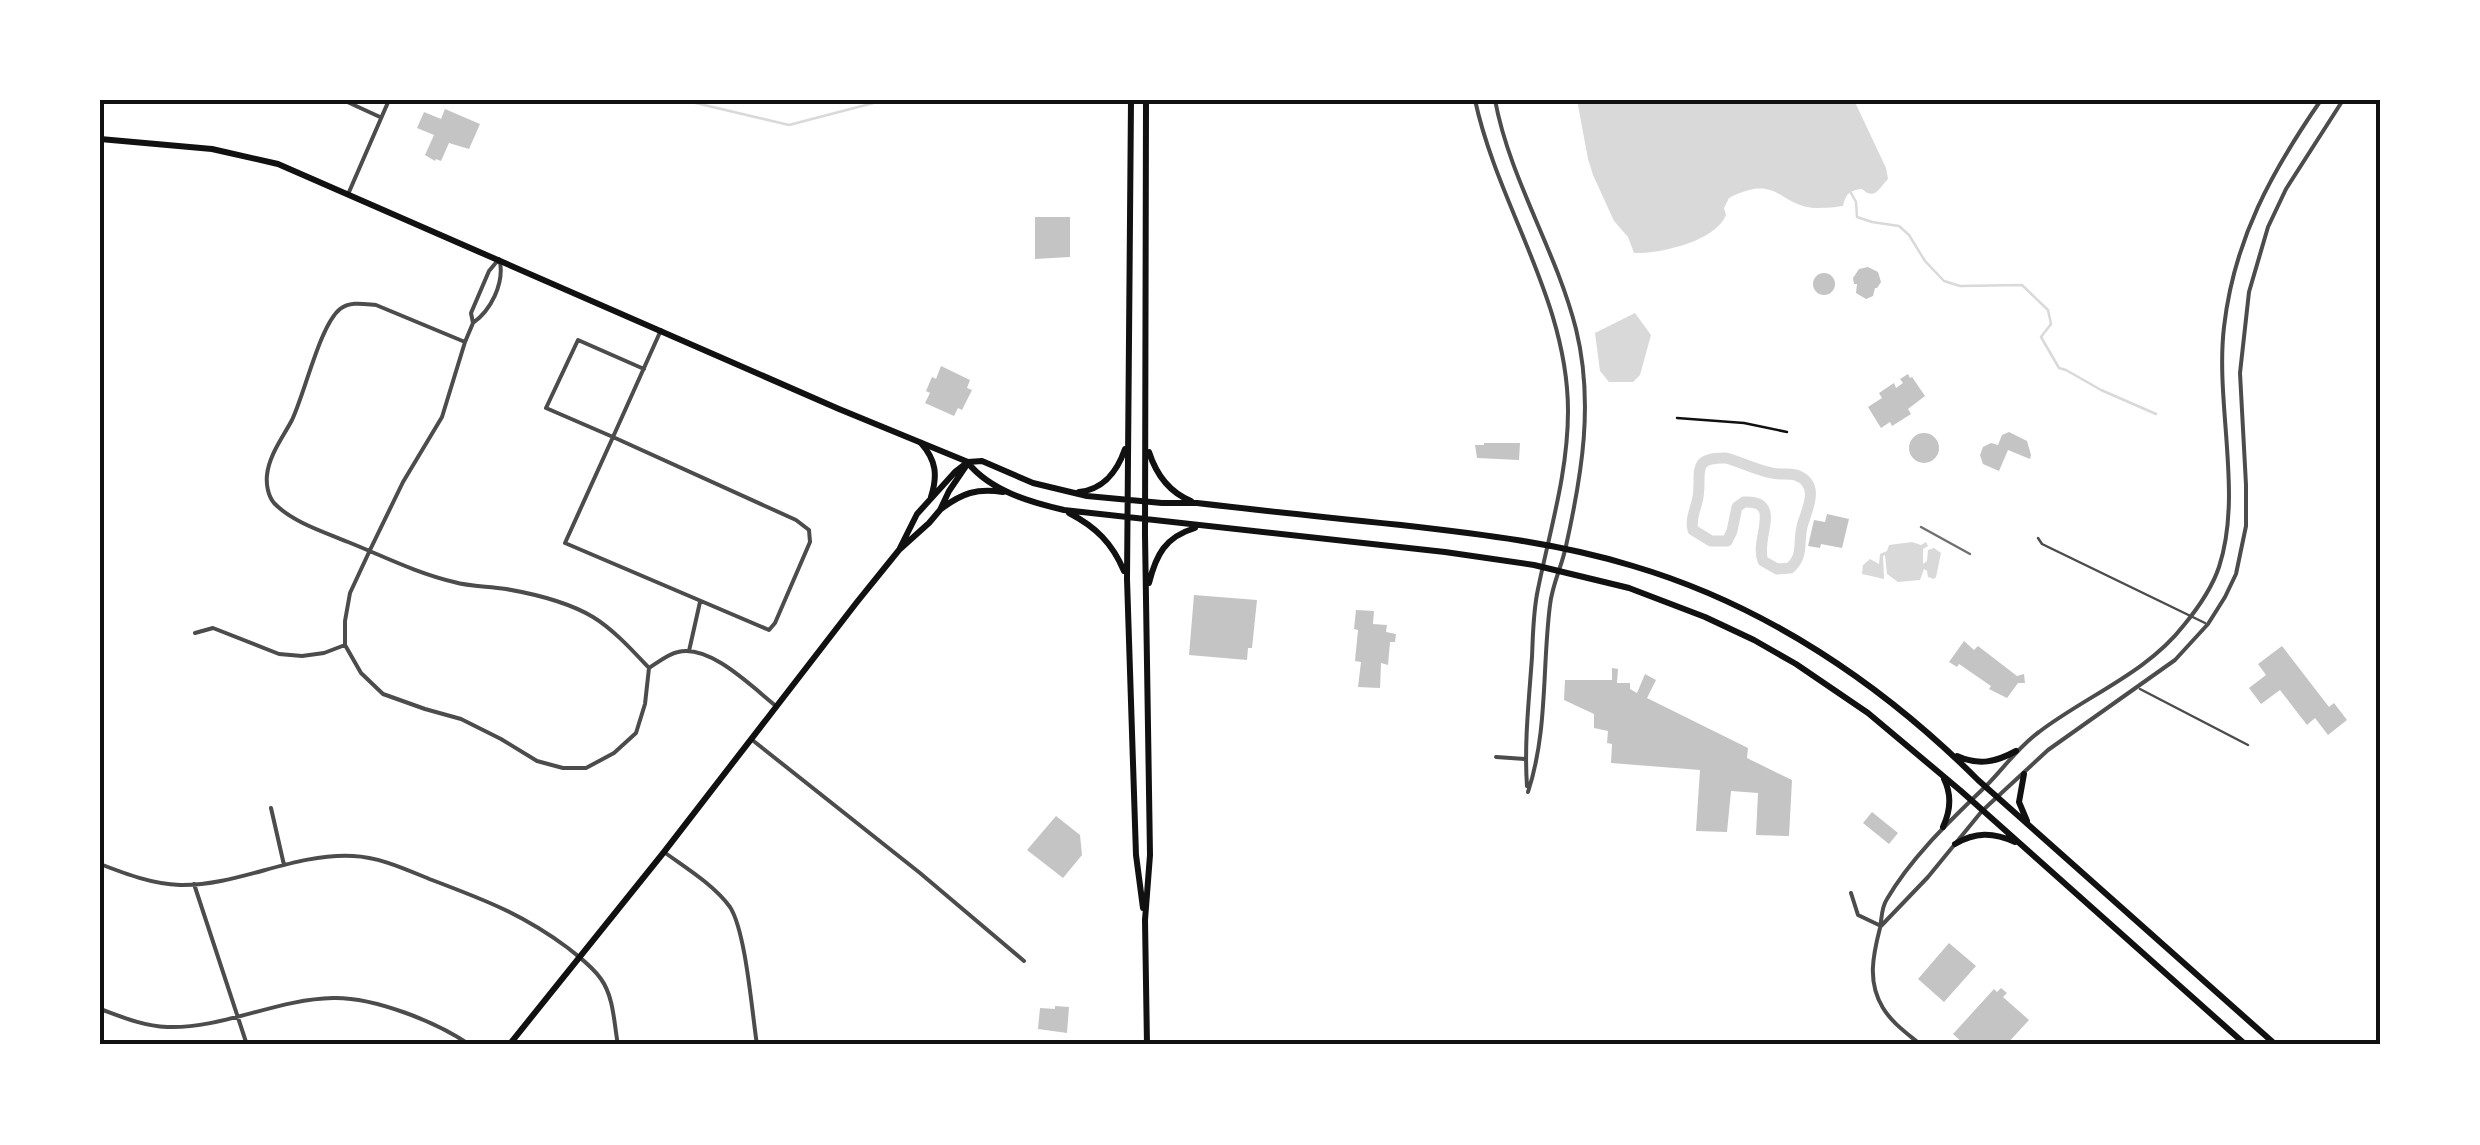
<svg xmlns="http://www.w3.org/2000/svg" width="2480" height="1145" font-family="'Fira Sans',sans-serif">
	<rect width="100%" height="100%" fill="#fff"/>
	<path fill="#d9d9d9" d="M1577 100H1854L1886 168 1888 179C1879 188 1875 201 1862 189 1849 190 1846 194 1843 206 1836 207 1827 208 1819 208 1779 208 1779 172 1729 198L1724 208 1726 215C1716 241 1660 254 1634 253L1628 237 1614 221 1593 175 1588 159Z
		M1635 313 1651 335 1640 375 1633 382H1609L1600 371 1595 333Z
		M1912 542 1921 545 1926 542 1928 546 1923 549V564L1927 561 1928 550 1934 548 1941 553 1936 577 1934 579 1928 577 1927 571 1924 569 1920 580 1898 582 1887 574 1885 555 1883 556 1884 579 1862 574 1863 565 1870 559 1879 564 1880 554 1887 551 1889 545Z"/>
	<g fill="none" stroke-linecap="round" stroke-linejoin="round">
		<path stroke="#d9d9d9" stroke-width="2.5" d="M683 100 789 125 885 100
			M1850 191 1856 202 1857 217 1872 222 1899 226 1909 235 1925 261 1944 281 1960 286 2022 285 2048 310 2051 324 2041 337 2059 368 2066 370 2101 390 2156 414"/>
		<path stroke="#d9d9d9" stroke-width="11" d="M1726 458C1741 462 1756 470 1772 473 1780 475 1788 473 1796 475 1820 484 1808 507 1803 523 1797 541 1805 555 1790 568L1777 569 1763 561C1754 539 1784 500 1744 502L1737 507 1732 531 1727 541H1711L1693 530C1690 518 1696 509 1698 497 1702 473 1690 457 1726 458Z"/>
	</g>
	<path fill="#c4c4c4" d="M445 109 480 124 469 149 449 143 441 161 436 159 435 161 425 155 434 135 417 128 424 112 441 119Z
		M1035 217H1070V257L1035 259Z
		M1868 267 1878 272 1881 282 1877 288H1875L1873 296 1866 299 1856 293 1857 284H1854L1853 278 1859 269Z
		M1813 284a11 11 0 1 1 22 0a11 11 0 1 1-22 0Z
		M941 366 970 380 967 388 972 390 962 410 958 408 954 416 925 403 930 393 926 391 932 377 936 379Z
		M1908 374 1910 378 1912 377 1925 396 1908 409 1911 414 1892 426 1890 422 1881 428 1868 407 1882 398 1879 393 1894 383 1896 388 1903 383 1900 379Z
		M2009 432 2027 441 2031 455 2030 459 2008 450 1999 471 1983 464 1980 455 1983 447 1991 443 1998 445 2002 435Z
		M1909 448a15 15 0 1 1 30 0a15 15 0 1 1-30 0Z
		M1484 443H1520L1519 460 1477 458 1475 445H1484Z
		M1827 514 1849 519 1842 548 1821 544 1820 548 1808 546 1814 520 1825 522Z
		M1194 595 1257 600 1252 648H1248L1247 660 1189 655Z
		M1356 610 1374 611 1373 624 1387 625 1386 632 1396 634 1395 642H1390L1388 665 1381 663 1380 688 1358 687 1361 662 1355 661 1358 630 1354 629Z
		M1964 641 1974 650 1978 646 2017 676 2024 674 2025 683H2018L2007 698 1989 689 1991 686 1959 664 1957 667 1949 662Z
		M2282 646 2329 707 2334 703 2347 720 2328 735 2315 718 2307 725 2280 690 2261 704 2249 688 2266 675 2258 664Z
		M1612 668 1618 669 1617 683H1630V689L1637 693 1645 674 1656 680 1647 698 1748 748 1747 758 1792 780 1789 836 1756 835 1758 793 1731 791 1727 832 1696 831 1700 770 1611 763 1612 744 1607 743 1608 731 1594 728V714L1564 700 1565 680H1612Z
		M1872 812 1898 833 1889 844 1863 823Z
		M1056 816 1080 835 1082 855 1063 878 1027 850Z
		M1949 943 1976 966 1944 1002 1918 979Z
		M2001 988 2007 993 2003 997 2029 1020 2006 1045H1965L1953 1034 1994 989 1997 992Z
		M1055 1006 1069 1007 1067 1033 1038 1029 1040 1008 1055 1009Z"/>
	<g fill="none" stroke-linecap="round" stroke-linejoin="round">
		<path stroke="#111" stroke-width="2.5" d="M1677 418 1744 423 1787 432"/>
		<path stroke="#4c4c4c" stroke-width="2.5" d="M2038 538 2042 544 2205 623
			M2140 689 2248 745"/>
		<path stroke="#4c4c4c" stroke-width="4" d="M343 100 380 117
			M1475 100C1498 206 1568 300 1568 411 1568 472 1550 530 1538 589 1533 612 1533 635 1532 657 1529 700 1524 743 1527 786
			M1495 100C1510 180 1556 250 1576 329 1594 402 1582 474 1566 546 1562 566 1552 585 1550 605 1542 668 1548 731 1528 792
			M349 192 389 100
			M473 323C491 310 504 284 500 262
			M465 342 376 305C364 304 350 301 340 309 320 325 305 393 292 420 283 437 269 455 267 475 266 484 268 496 274 503 292 522 324 532 348 542 383 556 416 573 454 582 471 587 489 586 506 589 535 594 568 602 593 617 614 630 632 650 649 668L645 704 636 733 614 753 586 768H563L537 761 501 739 461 719 425 709 383 694 361 673 345 645V621L350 593 370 550 403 482 442 417 465 342 473 323 471 313 489 271 499 259
			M644 369 578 340 546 408 613 437 661 330
			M613 437 796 520 809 530 810 542 775 623 769 630 565 543Z
			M195 633 213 628 279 654 302 656 324 653 345 645
			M689 651 700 602
			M649 668C657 663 668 654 678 652 710 644 752 687 776 706
			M751 739 920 873 1024 961
			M1496 757 1525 759
			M271 808 284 865
			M664 852C686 868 714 885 730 907 746 932 752 1013 757 1045
			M100 864C126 874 152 884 180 885 239 886 293 853 353 856 380 857 407 870 432 880 485 900 522 914 568 948 580 958 592 966 601 979 614 997 614 1024 618 1045
			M194 884 247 1045
			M1851 893 1858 915 1881 926
			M1881 926 1928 877 1982 811 2048 750 2175 660 2208 624 2225 597 2236 574 2246 526V485L2240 373 2249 292 2268 227 2286 189 2343 100
			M100 1009C122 1017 143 1026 167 1027 222 1029 277 999 333 998 374 997 437 1022 470 1045
			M1921 1045C1908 1034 1892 1023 1883 1008 1867 982 1873 955 1880 928 1882 918 1881 908 1887 899 1912 856 1951 820 1986 786 2004 768 2018 747 2039 732 2086 696 2147 673 2184 625 2198 608 2212 588 2219 567 2243 494 2215 404 2224 327 2234 239 2272 171 2321 100"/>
		<path stroke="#111" stroke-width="6" d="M100 139 212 149 278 164 839 409 968 462"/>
		<path stroke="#111" stroke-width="6" d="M1131 100 1127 579 1136 855 1143 908
			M1146 100 1145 535 1150 855 1145 920 1147 1045
			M921 443C936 460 938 475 931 497
			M1149 452C1156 474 1169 492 1191 501
			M968 463C991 491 1030 502 1064 510L1445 552 1534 565 1629 588 1705 617 1754 640 1796 664 1868 713 1961 791 2246 1045
			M1079 492C1104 489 1117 472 1125 449
			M941 509C962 493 977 488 1003 492
			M1069 513C1096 527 1112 543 1124 571
			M899 550 917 514 955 472 968 462 982 461 1033 483 1087 496 1162 503H1197C1265 511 1333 518 1401 525 1480 534 1558 543 1633 566 1765 605 1882 684 1978 780L2276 1045
			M1149 583C1156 555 1165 537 1195 528
			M1957 756C1979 766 1996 762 2016 751
			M2024 774 2019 802 2027 821
			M1943 827C1951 810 1952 795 1944 779
			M1955 844C1975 832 1993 832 2015 842
			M509 1045 664 852 857 602 899 550 929 523 940 510 949 491 966 466"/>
		<path stroke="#707070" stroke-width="2.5" d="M1921 527 1970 554"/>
	</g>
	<rect width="2480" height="1145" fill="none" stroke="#ffffff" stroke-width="205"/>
	<rect x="102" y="102" width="2276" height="940" fill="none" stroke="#111" stroke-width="4"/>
</svg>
